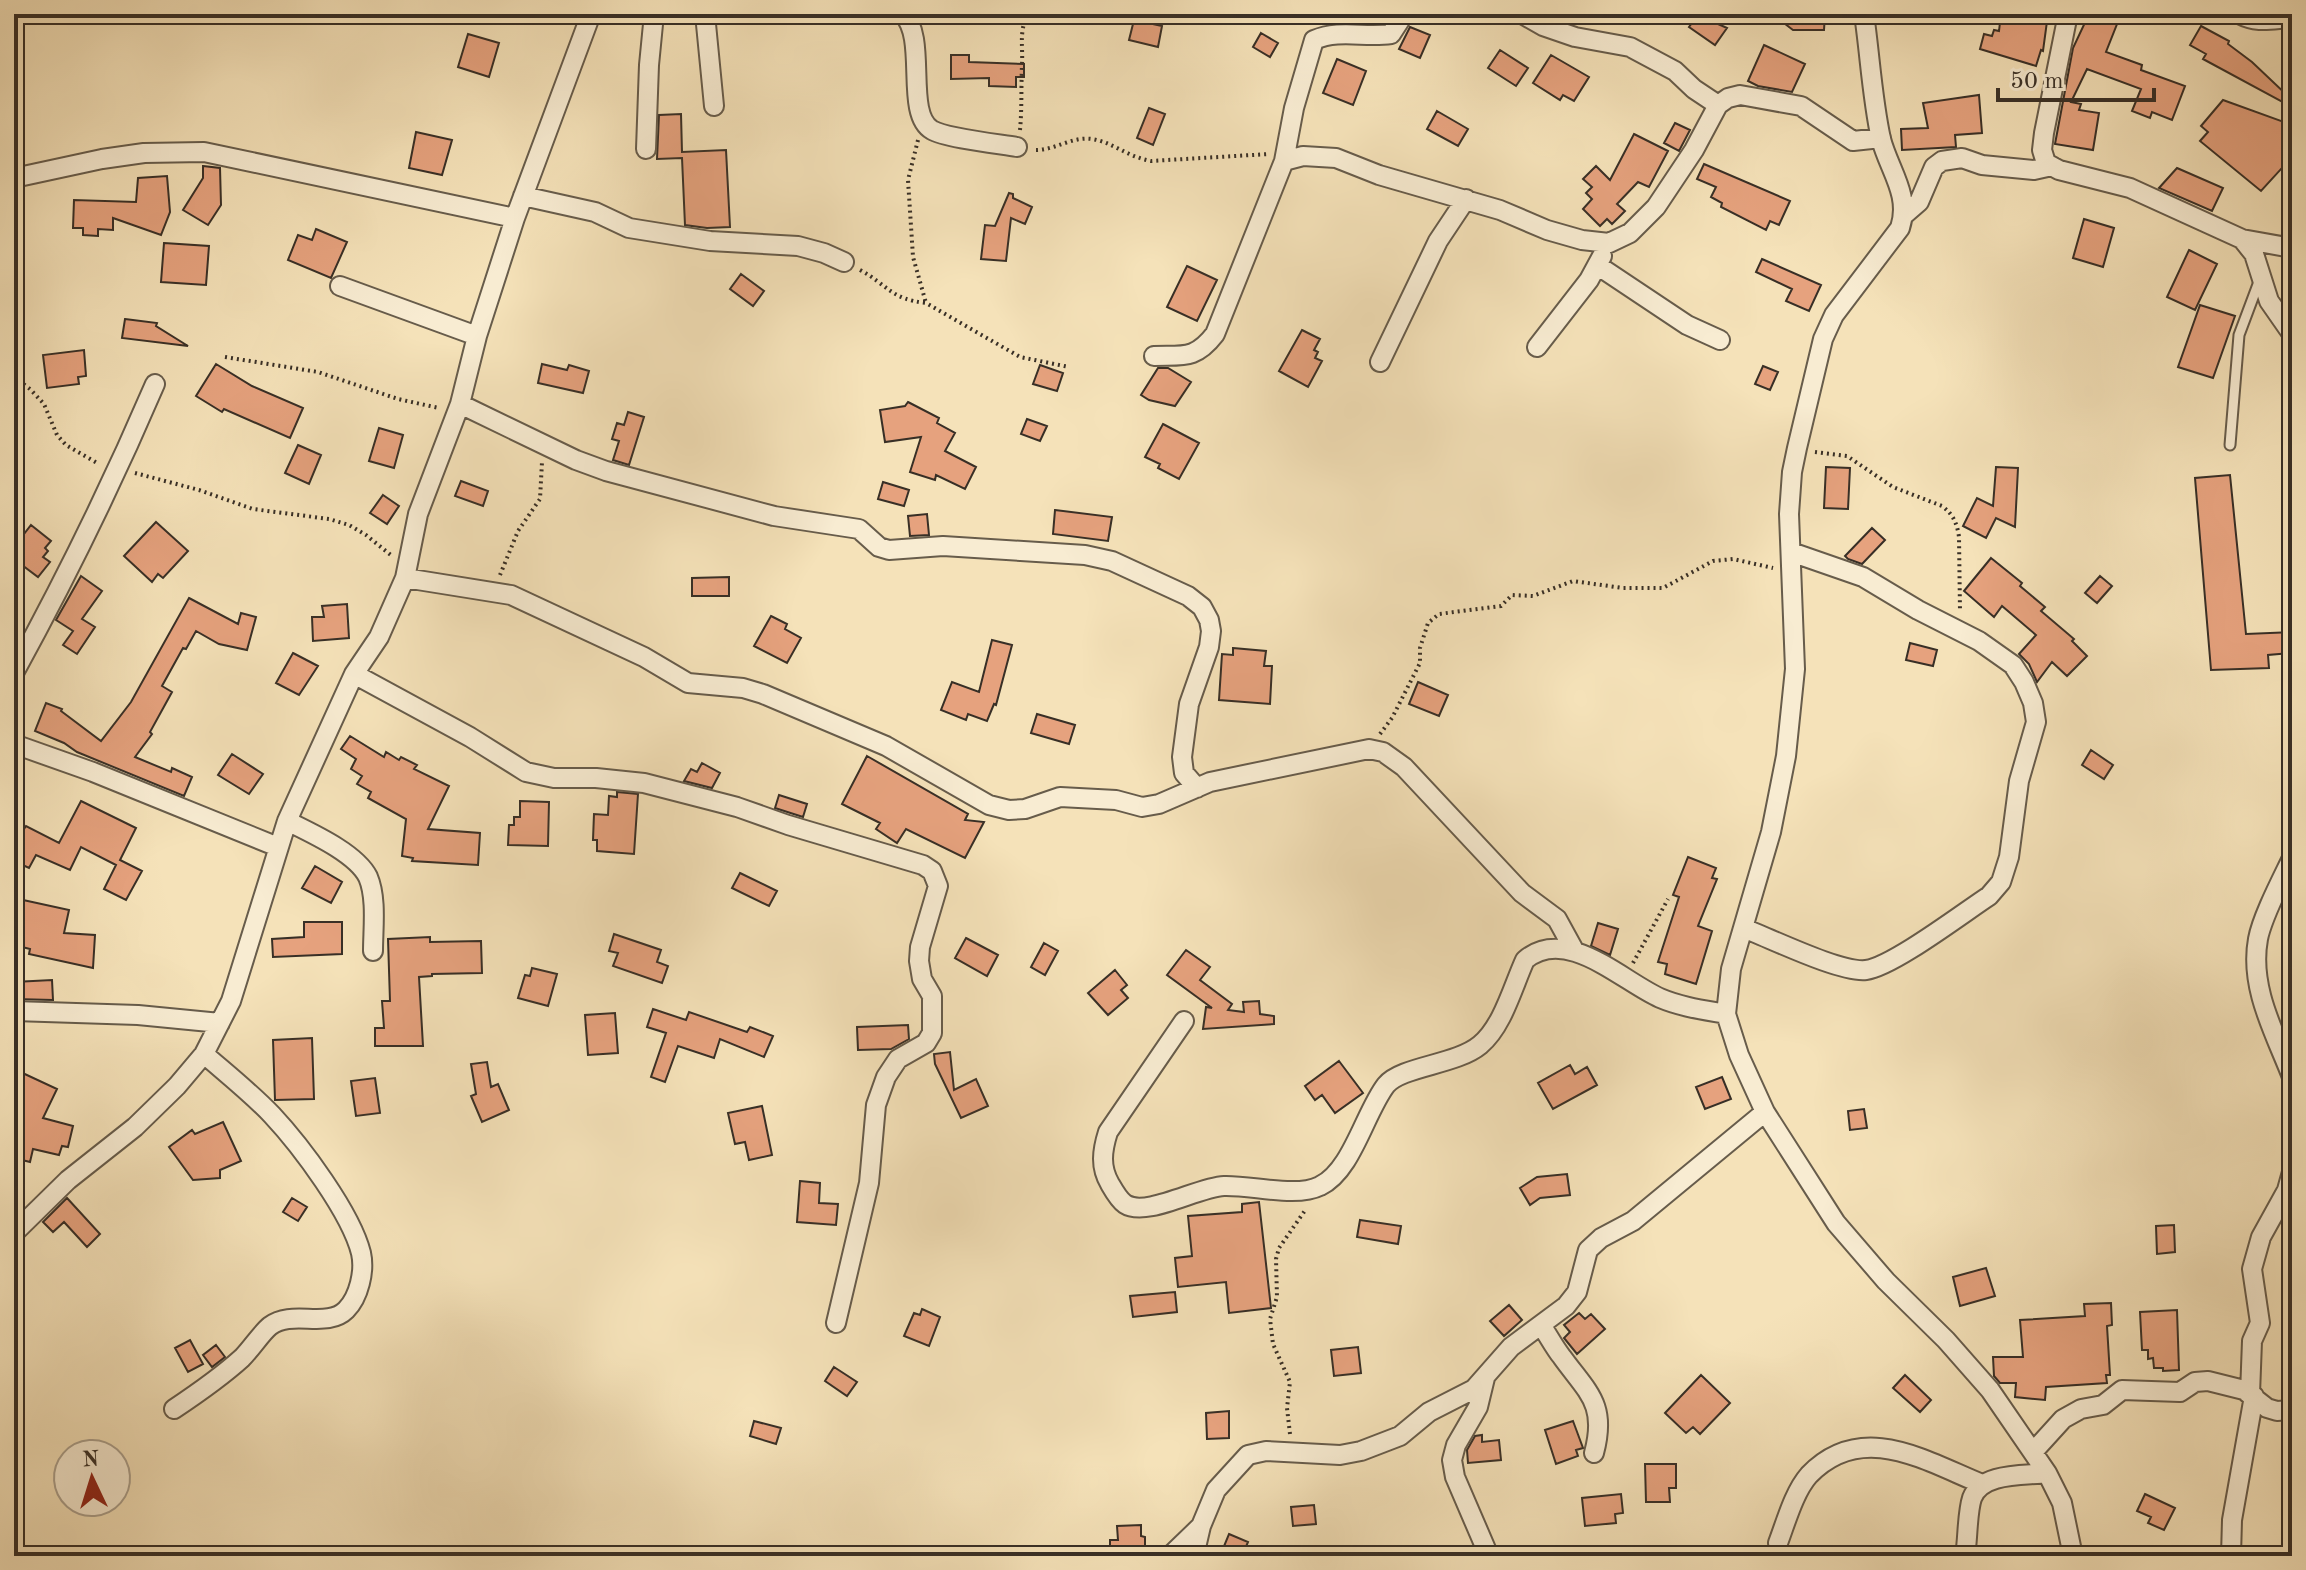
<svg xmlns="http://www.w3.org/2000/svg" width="2306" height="1570" font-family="'Old Standard TT',serif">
	<rect width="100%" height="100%" fill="#f5e2b9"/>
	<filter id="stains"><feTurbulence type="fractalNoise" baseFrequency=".0025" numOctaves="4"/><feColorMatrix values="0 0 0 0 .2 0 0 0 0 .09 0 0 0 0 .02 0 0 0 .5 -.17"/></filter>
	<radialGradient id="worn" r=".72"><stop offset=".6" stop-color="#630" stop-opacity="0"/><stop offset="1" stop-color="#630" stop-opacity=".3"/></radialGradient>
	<path fill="#e6a27e" stroke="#382f26" stroke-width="2" d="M1772 14H1825L1824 30H1793Z
		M2001 14H2048L2043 51 2041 50 2036 66 1980 49 1984 34 1992 36 1994 30 1999 31Z
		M2089 14H2121L2106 52 2142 65 2141 70 2185 86 2172 120 2152 112 2150 118 2132 111 2141 89 2087 69 2071 102 2081 104 2079 110 2099 113 2093 150 2055 144 2073 48Z
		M1698 15 1727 28 1715 45 1689 27Z
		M1134 20 1162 26 1158 47 1129 40Z
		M2201 26 2229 41 2228 44 2252 62 2292 100V107L2203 59 2206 54 2190 45Z
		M1410 27 1430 35 1420 58 1399 49Z
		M1261 33 1278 43 1270 57 1253 47Z
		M468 34 499 43 489 77 458 67Z
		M1764 45 1805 64 1792 92 1758 86 1748 81Z
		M1500 50 1528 68 1516 86 1488 68Z
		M951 55H969V62L1024 64V77H1016V87L989 86V78L951 79Z
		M1551 55 1589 77 1574 101 1563 95 1560 100 1533 83Z
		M1337 59 1366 71 1353 105 1323 93Z
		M1979 95 1982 133 1955 135 1956 147 1902 150 1901 129 1928 128 1923 103Z
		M2223 100 2292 125V157L2261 191 2200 141 2208 132 2201 126Z
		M1149 108 1165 114 1153 145 1137 138Z
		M1437 111 1468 129 1458 146 1427 129Z
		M681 114 682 152 726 150 730 227 707 228 685 225 682 158 657 159 659 115Z
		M1675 123 1690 130 1679 151 1664 143Z
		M416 132 452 140 442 175 409 168Z
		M1634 134 1668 151 1649 187 1638 182 1617 204 1625 211 1612 224 1607 219 1600 226 1583 209 1592 199 1586 193 1592 187 1583 179 1596 166 1610 180Z
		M1704 164 1790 201 1779 225 1770 221 1766 230 1721 207 1722 203 1711 197 1716 187 1697 179Z
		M203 166 220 168 221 205 208 225 183 210 203 178Z
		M2177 168 2223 188 2212 211 2159 188Z
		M167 176 170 212 161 235 113 218V230L98 229V236L83 235V228H73L74 200 136 202 138 178Z
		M1009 193 1013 194V198L1032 207 1025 224 1011 218 1006 261 981 259 985 225 995 226Z
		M2084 219 2114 228 2103 267 2073 258Z
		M316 229 347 242 331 278 288 260 298 235 312 240Z
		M164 243 209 246 206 285 161 282Z
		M2189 250 2217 264 2195 310 2167 297Z
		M1762 259 1821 285 1809 311 1786 301 1792 289 1756 272Z
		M1187 266 1217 280 1197 321 1167 307Z
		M741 274 764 291 753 306 730 289Z
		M2200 305 2235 316 2213 378 2178 367Z
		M125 319 157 323 156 326 188 346 122 338Z
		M1302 330 1320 339 1314 350 1318 352 1315 358 1322 361 1308 387 1279 371Z
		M84 350 86 376 78 377 79 384 47 388 43 355Z
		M216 364 252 386 303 408 290 438 224 409 222 412 196 396Z
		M542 364 567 370 569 365 589 371 583 393 538 383Z
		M1040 365 1063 373 1057 391 1033 384Z
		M1763 366 1778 372 1770 390 1755 384Z
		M1158 368H1168L1191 382 1175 406 1149 400 1141 395Z
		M908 402 939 418 937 423 955 433 945 451 976 467 965 489 936 475 935 480 910 472 921 437 885 442 880 410 905 406Z
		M628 412 644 417 629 465 613 460 619 441 612 439 617 423 624 425Z
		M1027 419 1047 426 1040 441 1021 434Z
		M1163 424 1199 443 1179 479 1158 468 1160 464 1145 457Z
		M379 428 403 435 394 468 369 461Z
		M298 445 321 455 309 484 285 473Z
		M1826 467 1850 468 1848 509 1824 508Z
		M1996 467 2018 468 2015 527 1996 518 1986 538 1963 526 1977 498 1993 506Z
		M2230 475 2246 634 2292 632V653L2268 655 2269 668 2211 670 2195 478Z
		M461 481 488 491 483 506 455 496Z
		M883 482 909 490 904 506 878 499Z
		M383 495 399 506 387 524 370 513Z
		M1055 510 1112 517 1108 541 1053 534Z
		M927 514 929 535 910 536 908 516Z
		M156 522 188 551 163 578 158 574 152 582 124 556Z
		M31 525 51 541 45 548 48 551 43 557 50 562 38 577 14 559V547Z
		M1872 528 1885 540 1862 564 1848 559 1845 556Z
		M1991 558 2022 583 2020 586 2045 607 2041 611 2074 639 2072 641 2087 656 2067 676 2052 662 2037 682 2029 664 2019 654 2036 635 2002 606 1994 617 1964 591Z
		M81 576 102 591 82 619 95 627 77 654 63 645 73 631 56 620Z
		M2100 576 2112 586 2097 603 2085 593Z
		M729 577V596H692V578Z
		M189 598 238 624 241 613 256 617 247 650 219 644 196 631 186 649 183 648 162 686 172 692 150 732 152 734 135 757 171 772 172 768 192 777 184 796 77 752 64 743 35 731 46 703 62 709 61 711 101 741 131 702Z
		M347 604 349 638 313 641 312 617H324L322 606Z
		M771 616 787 624 785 629 801 638 787 663 754 646Z
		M992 640 1012 645 996 705 994 704 987 721 968 714 966 720 941 710 952 682 979 692Z
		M1910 643 1937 650 1933 666 1906 660Z
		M1233 648 1266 651 1264 666H1272L1270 704 1219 700 1222 654 1233 655Z
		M293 653 318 666 299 695 276 683Z
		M1418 682 1448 695 1439 716 1409 704Z
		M1037 714 1075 725 1069 744 1031 733Z
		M350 736 384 757 386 752 399 760 401 757 417 765 414 769 449 786 428 829 480 833 478 865 412 861 413 858 402 856 406 819 368 798 371 792 357 784 362 776 351 769 356 759 341 749Z
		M2091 750 2113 765 2104 779 2082 765Z
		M232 754 263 774 249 794 218 775Z
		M867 756 968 814 965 820 984 822 965 858 906 829 897 843 876 829 880 823 842 804Z
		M702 763 720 773 712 788 684 781 691 769 697 772Z
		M617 792 638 794 634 854 597 851V840H593L594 814 608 815 609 796 617 797Z
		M779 795 807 804 803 817 775 808Z
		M81 801 136 828 120 860 142 871 126 900 104 889 116 865 81 847 70 870 36 855 29 868 14 861V824L24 829 26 826 59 843Z
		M520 801 549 802 548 846 508 845 509 825H514V817H520Z
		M1688 857 1716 868 1712 878 1717 879 1698 926 1712 931 1696 984 1665 974 1667 964 1658 962 1679 897 1673 895Z
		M315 866 342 882 331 903 302 888Z
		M740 873 777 891 769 906 732 888Z
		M14 898 69 910 64 933 95 935 93 968 29 954 30 949 14 945Z
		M304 922H342V954L273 957 272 939 304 937Z
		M1598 923 1618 929 1610 955 1591 946Z
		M614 934 661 950 657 962 668 966 662 983 613 966 618 953 609 951Z
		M430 937V942L481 941 482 973 432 974V976L419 977 423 1046H375V1028H384L382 1001H390L388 939Z
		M966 938 998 955 987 976 955 958Z
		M1044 943 1058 951 1045 975 1031 967Z
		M1186 950 1210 967 1200 980 1232 1004 1228 1010 1244 1012 1243 1002 1259 1001 1260 1014 1274 1016V1024L1203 1029 1206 1007 1212 1008 1167 975Z
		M532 968 557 974 548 1006 518 998 525 975 530 976Z
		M1115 970 1127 985 1121 990 1128 998 1108 1015 1088 993Z
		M52 980 53 1000 14 999V982Z
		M653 1009 686 1020 689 1012 747 1032 750 1027 773 1036 764 1057 720 1039 714 1058 678 1046 665 1082 651 1077 666 1033 647 1027Z
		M615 1013 618 1053 588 1055 585 1015Z
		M908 1025 909 1039 891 1049 858 1050 857 1027Z
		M312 1038 314 1099 275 1100 273 1040Z
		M950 1052 954 1090 976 1079 988 1106 961 1118 935 1064 934 1054Z
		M1339 1061 1363 1093 1335 1113 1322 1095 1315 1100 1305 1086Z
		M487 1062 491 1087 498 1084 509 1110 482 1122 471 1096 476 1094 471 1064Z
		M1570 1065 1575 1074 1587 1067 1597 1085 1553 1109 1538 1083Z
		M14 1069 57 1089 43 1118 73 1126 68 1147 62 1146 59 1155 33 1149 30 1162 14 1158Z
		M1722 1077 1731 1099 1705 1109 1696 1087Z
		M375 1078 380 1113 356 1116 351 1081Z
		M762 1106 772 1155 749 1160 745 1142 735 1144 728 1113Z
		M1864 1109 1867 1128 1850 1130 1848 1111Z
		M223 1122 241 1161 220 1170V1178L193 1180 169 1147 192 1130 195 1134Z
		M1567 1174 1570 1195 1540 1198 1530 1205 1520 1188 1537 1177Z
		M800 1181 820 1183 819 1203 838 1204 836 1225 797 1222Z
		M67 1198 100 1234 87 1247 64 1222 53 1232 43 1222Z
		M292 1198 307 1207 298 1221 283 1212Z
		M1259 1202 1271 1308 1229 1313 1226 1282 1178 1287 1175 1258 1192 1256 1188 1216 1242 1212V1204Z
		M1360 1220 1401 1226 1398 1244 1357 1237Z
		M2174 1225 2175 1252 2157 1254 2156 1226Z
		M1986 1268 1995 1296 1960 1306 1953 1277Z
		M1175 1292 1177 1312 1133 1317 1130 1296Z
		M2111 1303 2112 1325 2107 1326 2110 1375H2106L2107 1383 2046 1387 2045 1400 2015 1397 2016 1383H2000L1994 1376 1993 1357H2023L2020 1320 2085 1316 2084 1304Z
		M1509 1305 1522 1320 1504 1336 1490 1321Z
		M922 1309 940 1317 929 1346 904 1336 914 1313 920 1315Z
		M2177 1310 2179 1370 2163 1371V1368H2154L2153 1358 2148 1359V1350H2142L2140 1312Z
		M1579 1313 1585 1319 1591 1314 1605 1329 1577 1354 1564 1338 1570 1332 1564 1325Z
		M190 1340 203 1364 188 1372 175 1348Z
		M216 1345 225 1357 212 1367 203 1355Z
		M1358 1347 1361 1373 1334 1376 1331 1350Z
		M834 1367 857 1382 847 1396 825 1381Z
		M1701 1375 1730 1403 1700 1434 1693 1427 1686 1433 1665 1413Z
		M1905 1375 1931 1400 1920 1412 1893 1388Z
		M1229 1411V1438L1207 1439 1206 1413Z
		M754 1421 781 1428 776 1444 750 1436Z
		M1573 1421 1583 1448 1576 1450 1578 1456 1556 1464 1545 1430Z
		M1482 1435V1442L1499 1440 1501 1460 1468 1463 1467 1450 1475 1436Z
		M1645 1464H1676V1488H1669L1670 1502H1646Z
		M1621 1494 1623 1513 1615 1514 1616 1523 1585 1526 1582 1498Z
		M2145 1494 2175 1508 2164 1530 2148 1523 2151 1517 2137 1511Z
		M1314 1505 1316 1524 1293 1526 1291 1507Z
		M1141 1525V1536L1145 1537V1556H1110V1540H1118L1117 1526Z
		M1229 1534 1248 1542 1242 1556H1220Z"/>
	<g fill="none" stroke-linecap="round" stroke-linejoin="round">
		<defs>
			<path id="lane" d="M2230 445 2239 335 2260 279"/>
			<path id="street" d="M705 14 714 106
				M903 14C928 38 904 114 932 130 945 138 999 144 1017 147
				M1522 14 1543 26 1575 37 1630 47 1675 71 1694 89 1718 105
				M1864 14C1870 55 1872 98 1881 139 1889 170 1911 195 1900 228L1834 315 1823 339 1797 448 1792 472 1789 514 1795 669 1786 756 1771 832 1731 969 1726 1014 1739 1055 1765 1112 1836 1223 1886 1281 1946 1340 1990 1390 2047 1473 2062 1503 2073 1556
				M2068 14 2044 133 2042 150 2046 163 2059 170 2130 188 2242 239 2254 254 2269 301 2292 334
				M2239 14C2258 24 2272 19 2292 18
				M646 149 649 65 654 14
				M1284 161 1303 156 1336 158 1379 175 1500 210 1547 230 1582 240 1609 243 1630 233 1656 207 1694 150 1718 105 1728 98 1740 95 1801 106 1853 141 1881 138
				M14 178 102 159 144 153 204 152 515 218
				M523 196 595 212 629 228 710 241 798 246 824 253 844 262
				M1904 215 1919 202 1934 167 1942 161 1962 158 1982 165 2034 170 2052 166
				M2242 239 2292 248
				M1597 265 1687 325 1720 340
				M340 286 477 336
				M1537 347 1589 280 1602 256
				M1154 356C1183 355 1195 360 1215 334L1284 161 1294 108 1314 40C1340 29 1364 38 1391 34L1404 14
				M1380 362 1438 241 1466 199
				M460 404 576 460 606 471 774 516 859 529 879 547 889 550 943 546 1085 555 1112 561 1188 596 1202 607 1209 620 1211 631 1209 647 1189 704 1182 757 1184 773 1197 788
				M405 578 511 595 644 657 688 683 743 688 763 694 886 746 989 805 1009 810 1025 809 1060 797 1116 800 1142 807 1159 804 1210 782 1369 749 1383 752 1404 767 1522 893 1557 919 1574 950
				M14 673C66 578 113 482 155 384
				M354 674 470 737 526 772 554 778H596L644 783 737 807 788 825 923 865 932 871 938 886 920 947 919 961 922 979 932 996V1033L926 1043 898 1059 886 1077 876 1105 869 1183 836 1323
				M14 744 93 772 278 847
				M287 821C311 833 356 853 368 877 377 898 373 929 373 951
				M2292 858C2282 879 2262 917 2258 939 2249 988 2275 1033 2292 1077
				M1743 928C1770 938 1840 973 1866 970 1892 967 1963 913 1989 896L2001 882 2009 857 2019 781 2036 722 2033 703 2024 682 2013 665 1979 641 1918 610 1863 577 1791 552
				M14 1011 138 1015 220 1023
				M1184 1021 1108 1132C1102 1151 1100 1167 1110 1184 1114 1191 1119 1200 1125 1204 1146 1218 1198 1187 1224 1186 1252 1185 1296 1198 1320 1186 1352 1171 1365 1112 1386 1085 1402 1066 1456 1065 1480 1045 1503 1026 1513 986 1525 960 1566 925 1622 981 1660 998 1681 1007 1704 1010 1726 1014
				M14 1233 68 1180 135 1127 177 1086 204 1054 231 1001 287 821 354 674 379 637 405 578 418 514 460 404 477 336 515 218 591 14
				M1541 1325C1548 1335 1554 1347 1562 1357 1588 1393 1607 1404 1594 1453
				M1485 1378 1478 1407 1456 1445 1452 1460 1455 1477 1489 1556
				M2250 1394 2252 1341 2260 1323 2252 1269 2261 1237 2287 1190 2292 1172
				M174 1409C198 1393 221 1377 242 1358 251 1349 263 1331 270 1326 292 1309 327 1329 346 1310 359 1297 365 1271 361 1253 351 1213 301 1146 272 1115 251 1093 227 1074 204 1054
				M2033 1452 2063 1419 2081 1409 2103 1405 2122 1390 2180 1392 2195 1382 2208 1381 2244 1390 2267 1408 2277 1411 2292 1410
				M1778 1543C1786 1522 1794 1492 1809 1475 1862 1420 1925 1461 1982 1484
				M1170 1556 1200 1527
				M1194 1556 1201 1526 1216 1490 1248 1455 1266 1451 1340 1455 1361 1451 1400 1436 1429 1412 1474 1389 1511 1347 1566 1306 1577 1292 1588 1250 1601 1238 1633 1221 1765 1112
				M1965 1556C1968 1539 1967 1513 1972 1498 1982 1472 2024 1476 2047 1473
				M2231 1556 2232 1520 2254 1396"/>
		</defs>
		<use href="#lane" stroke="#675c4b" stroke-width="13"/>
		<use href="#street" stroke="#675c4b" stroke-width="22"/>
		<path stroke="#382f26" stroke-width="4" stroke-dasharray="2 4" stroke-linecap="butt" d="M1020 130C1022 109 1021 86 1022 65 1023 44 1019 35 1027 14
			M918 140 908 180 913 257 926 303
			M1036 150C1055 150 1073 136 1092 139 1112 142 1128 157 1151 161L1269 154
			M860 270C888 285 890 299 926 303L1020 357 1069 367
			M225 357 318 372 398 399 439 408
			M14 377 30 389 44 404 57 435 66 445 99 464
			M1815 452 1847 456 1893 487 1942 506C1953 514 1957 523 1959 537L1960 611
			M135 473 199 490 253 509 329 519 349 525 366 535 392 556
			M500 575 518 531 540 499 542 462
			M1380 734 1392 718 1420 663V648L1428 623 1439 614 1501 606 1512 595 1533 596 1573 581 1623 588H1663L1713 561 1733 559 1773 568
			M1633 963 1668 899
			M1290 1434 1287 1408 1290 1382 1273 1344 1270 1319 1277 1297 1276 1259 1279 1248 1306 1209"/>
		<use href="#lane" stroke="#f8ecd2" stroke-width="9"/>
		<use href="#street" stroke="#f8ecd2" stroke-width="18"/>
	</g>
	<rect width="2306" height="1570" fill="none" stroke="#f5e2b9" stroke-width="48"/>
	<rect x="16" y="16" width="2274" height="1538" fill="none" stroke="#382f26" stroke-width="4"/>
	<rect x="24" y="24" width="2258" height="1522" fill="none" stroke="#382f26" stroke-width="2"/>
	<g transform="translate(92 1478) rotate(356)"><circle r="38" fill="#f8ecd2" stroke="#aba08d" stroke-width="2"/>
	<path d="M0-6L14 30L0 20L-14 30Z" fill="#8f2418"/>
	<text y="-12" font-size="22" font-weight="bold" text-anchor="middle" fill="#382f26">N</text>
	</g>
	<path d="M1998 88v12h156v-12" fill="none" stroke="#382f26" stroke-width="4"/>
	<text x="2010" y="88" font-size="24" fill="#382f26" stroke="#f8ecd2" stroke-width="6" paint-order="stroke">50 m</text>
	<rect width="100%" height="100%" filter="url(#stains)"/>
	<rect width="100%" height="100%" fill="url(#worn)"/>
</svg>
